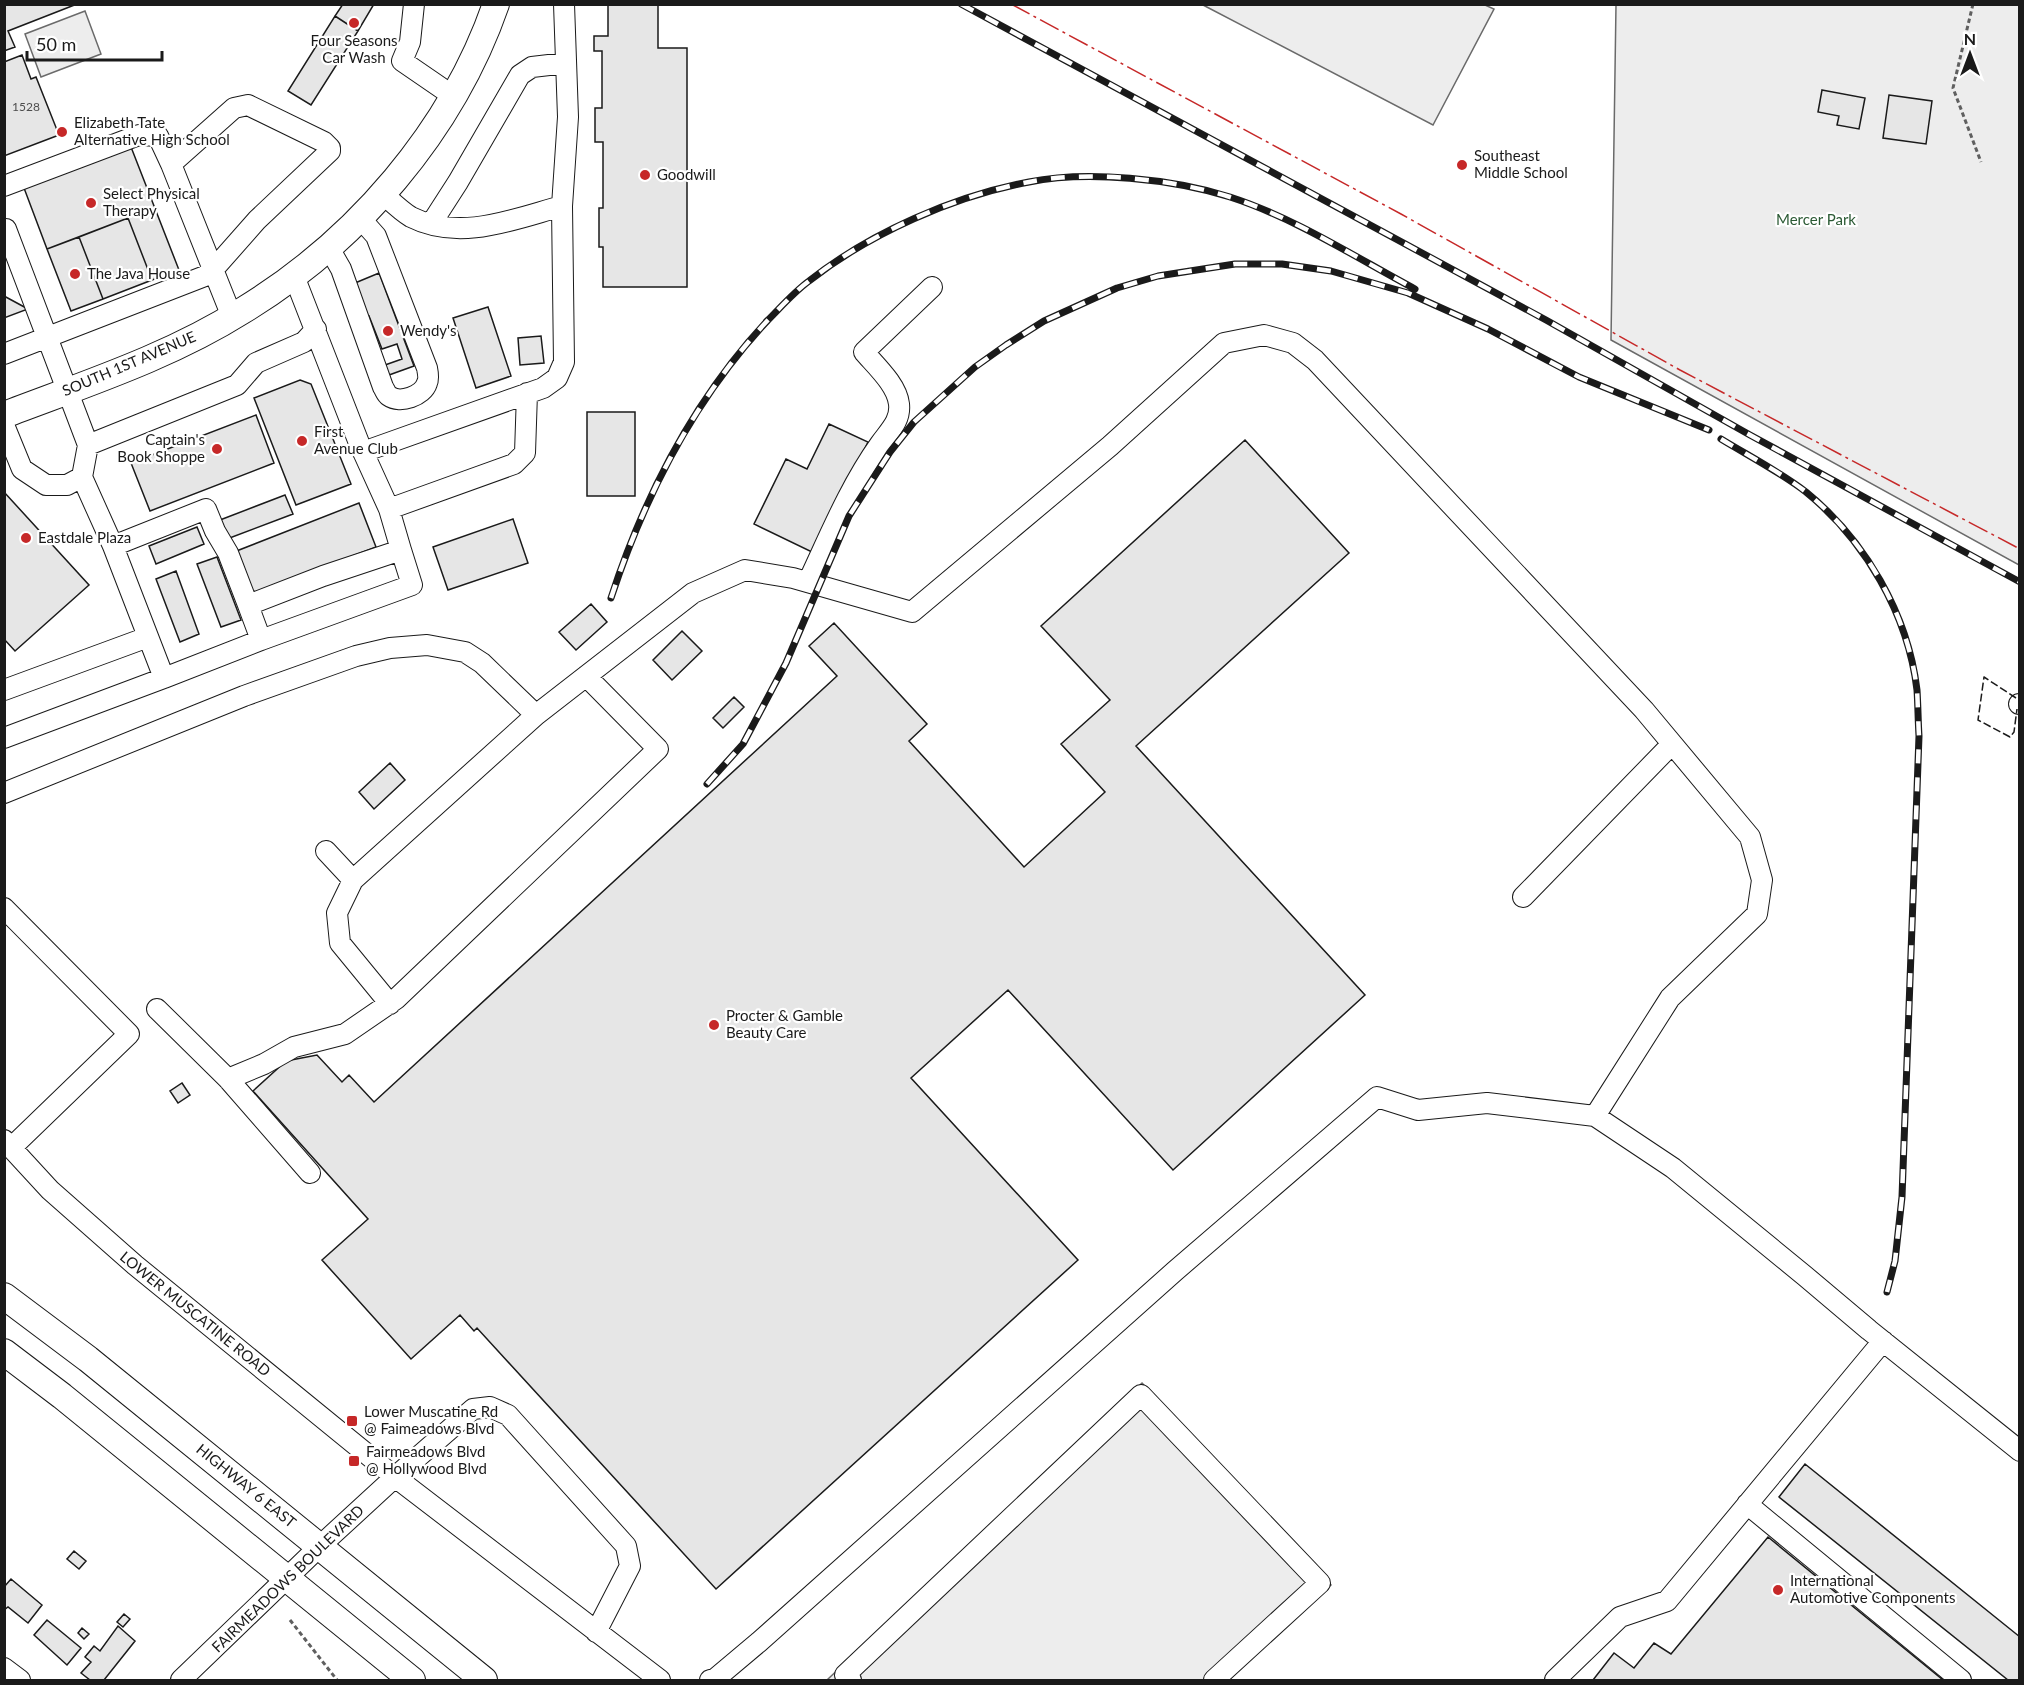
<svg xmlns="http://www.w3.org/2000/svg" width="2024" height="1685" font-family="Lato,sans-serif">
	<rect width="100%" height="100%" fill="#fff"/>
	<path fill="#ededed" stroke="#6a6a6a" stroke-width="1.5" d="M1485 5 1494 9 1433 125 1203 5Z
		M1616 5H2019V565L1611 340Z
		M85 11 101 54 41 77 25 34Z
		M1142 1383 1331 1585 1228 1680H827Z"/>
	<path fill="#e6e6e6" stroke="#1a1a1a" stroke-width="1.5" d="M4 4H77L8 31 15 47 4 51Z
		M343 4H374L358 31 335 16Z
		M608 5H658V48H687V287H603V247H599V208H603V142H595V108H602V51H594V36H608Z
		M335 16 358 31 311 105 288 91Z
		M22 55 31 79 36 77 59 135 4 156V62Z
		M1822 90 1865 98 1859 129 1837 125 1839 116 1818 112Z
		M1889 95 1932 101 1926 144 1883 138Z
		M131 147 179 270 152 280 128 218 47 249 24 188Z
		M128 218 152 280 103 299 79 237Z
		M79 237 103 299 71 311 47 249Z
		M379 273 414 366 389 375 385 365 402 359 397 344 382 349 369 316 364 318 355 283Z
		M4 296 28 309 4 318Z
		M488 307 511 376 476 388 453 318Z
		M541 336 544 363 520 365 518 338Z
		M300 380 311 384 351 484 296 505 254 398Z
		M587 412H635V496H587Z
		M256 415 274 463 150 511 131 463Z
		M829 424 868 442 814 553 754 524 786 459 807 469Z
		M1245 440 1349 553 1136 746 1365 995 1173 1170 1008 990 911 1078 1078 1260 716 1589 477 1328 474 1331 460 1315 411 1359 322 1260 368 1219 253 1091 286 1061 317 1055 342 1082 349 1075 374 1102 837 676 809 646 834 623 927 724 909 741 1024 867 1105 792 1061 744 1110 700 1041 626Z
		M4 492 89 585 15 651 4 639Z
		M285 495 293 514 227 539 220 520Z
		M359 503 376 547 251 595 234 552Z
		M513 519 528 563 448 590 433 547Z
		M197 527 204 544 156 564 149 546Z
		M217 557 241 620 221 627 197 564Z
		M176 571 199 634 180 642 156 579Z
		M591 604 607 622 576 650 559 632Z
		M682 631 702 651 672 680 653 660Z
		M734 697 744 707 723 728 713 718Z
		M390 763 405 780 374 809 359 792Z
		M182 1083 190 1095 178 1103 170 1091Z
		M1805 1464 2020 1637V1680H2008L1779 1497Z
		M1768 1537 1943 1680H1593L1614 1653 1634 1668 1654 1643 1671 1654Z
		M74 1551 86 1561 79 1569 67 1559Z
		M11 1579 42 1605 28 1623 8 1607 4 1610V1587Z
		M124 1614 130 1619 123 1627 117 1622Z
		M47 1620 81 1648 67 1665 34 1635Z
		M118 1626 135 1641 104 1680H90L81 1673 91 1662 85 1657 94 1646 100 1651Z
		M82 1628 89 1634 84 1639 78 1633Z"/>
	<g fill="none" stroke-linecap="round" stroke-linejoin="round">
		<defs>
			<path id="minor" d="M414 4 410 42 402 61 453 96
				M4 186 139 135 158 136 171 164
				M382 193C391 201 401 211 411 217 460 242 514 219 562 206
				M431 224 458 182 520 75 532 67 566 63
				M4 230 6 229 88 445 82 477 67 485H46L22 469 4 425
				M329 248 341 269 383 387C385 390 386 394 389 396 400 404 423 396 427 383 429 379 428 373 427 368L376 236 360 218
				M4 354 205 276 212 271 257 220 330 151V148L324 142 248 105 234 108 171 164 232 317
				M88 445 237 385 256 363 304 342 316 329
				M363 452 543 388 557 378 564 362 562 206 568 117 564 4
				M82 477 113 546 164 678 261 640 248 605
				M389 509 514 464 525 453 527 393
				M113 546 206 509 215 531 228 553 248 605 323 576 401 550 389 509 359 443 294 276
				M808 582C830 535 850 486 880 444 889 431 901 421 899 404 897 385 876 366 864 352L932 287
				M261 640 412 585 401 550
				M4 690 148 637
				M2019 704H2020
				M4 738 164 678
				M4 793 244 696 356 656 390 648 427 645 465 652 482 663 536 715
				M326 851 353 880
				M1523 897 1672 744
				M4 908 129 1034 11 1148
				M390 1004 340 943 337 913 353 880 536 715 693 593 745 570 793 578 912 612 1110 446 1224 343 1264 335 1293 343 1315 360 1644 710 1750 837 1762 880 1757 914 1670 998 1595 1116
				M157 1009 228 1079 310 1173
				M228 1079 264 1064 294 1047 345 1034 396 999 658 749 586 676
				M4 1140 50 1190 135 1265 395 1477 660 1680
				M1747 1504 1961 1680
				M4 1668 20 1680
				M181 1680 320 1546 395 1477 473 1409 490 1407 508 1415 626 1546 630 1566 596 1632
				M710 1680 715 1679 759 1642 1175 1271 1377 1097 1418 1110 1487 1103 1595 1116 1673 1168 1805 1276 1869 1330 2020 1451
				M851 1680 845 1675 1141 1395 1320 1583 1214 1680
				M1555 1680 1620 1617 1667 1601 1883 1341"/>
			<path id="major" d="M4 415C85 384 169 357 242 311 356 242 452 131 496 4
				M4 1296 88 1359 484 1680
				M4 1352 62 1396 412 1680"/>
		</defs>
		<use href="#minor" stroke="#1a1a1a" stroke-width="22"/>
		<use href="#major" stroke="#1a1a1a" stroke-width="28"/>
		<path stroke="#5f5f5f" stroke-width="3" stroke-dasharray="4.5 3" stroke-linecap="butt" d="M1973 4 1953 88 1981 162
			M290 1620 337 1680"/>
		<use href="#minor" stroke="#fff" stroke-width="20"/>
		<use href="#major" stroke="#fff" stroke-width="26"/>
		<defs>
			<path id="rail" d="M961 4 1546 320 1750 435 2020 582
				M1721 439C1749 456 1780 472 1806 492 1865 540 1908 614 1917 690 1918 705 1918 720 1919 736L1902 1197 1895 1261 1887 1292
				M611 598C644 497 695 398 768 320 781 307 794 292 809 281 870 233 954 196 1029 182 1087 170 1173 179 1230 197 1295 218 1355 257 1415 289
				M707 784 743 744 786 663 849 516 890 452 914 422 975 367 1006 345 1044 321 1117 288 1158 276 1235 264H1282L1331 271 1408 293 1488 329 1579 377 1709 430"/>
		</defs>
		<use href="#rail" stroke="#1a1a1a" stroke-width="7"/>
		<use href="#rail" stroke="#fff" stroke-width="4.5" stroke-dasharray="14" stroke-linecap="butt"/>
		<path stroke="#1a1a1a" stroke-width="1.5" stroke-dasharray="8 3" stroke-linecap="butt" d="M2016 698 1984 677 1978 720 2010 737 2014 732 2017 709"/>
		<path stroke="#c62828" stroke-width="1.5" stroke-dasharray="21 4.5 3 4.5" stroke-linecap="butt" d="M1011 4 1401 214 1680 370 2020 549"/>
	</g>
	<g fill="#c62828" stroke="#fff" stroke-width="2">
		<circle cx="354" cy="23" r="6"/>
		<circle cx="62" cy="132" r="6"/>
		<circle cx="1462" cy="165" r="6"/>
		<circle cx="645" cy="175" r="6"/>
		<circle cx="91" cy="203" r="6"/>
		<circle cx="75" cy="274" r="6"/>
		<circle cx="388" cy="331" r="6"/>
		<circle cx="302" cy="441" r="6"/>
		<circle cx="217" cy="449" r="6"/>
		<circle cx="26" cy="538" r="6"/>
		<circle cx="714" cy="1025" r="6"/>
		<rect x="346" y="1415" width="12" height="12" rx="3"/>
		<rect x="348" y="1455" width="12" height="12" rx="3"/>
		<circle cx="1778" cy="1590" r="6"/>
	</g>
	<g text-anchor="middle" stroke-width="4.5" stroke-linejoin="round" paint-order="stroke">
		<g font-size="12" fill="#4d4d4d">
			<text x="26" y="111">1528</text>
		</g>
		<g font-size="15" fill="#1a1a1a" stroke="#fff" text-anchor="start">
			<text x="354" y="46" text-anchor="middle">Four Seasons<tspan x="354" dy="17">Car Wash</tspan></text>
			<text x="74" y="128">Elizabeth Tate<tspan x="74" dy="17">Alternative High School</tspan></text>
			<text x="1474" y="161">Southeast<tspan x="1474" dy="17">Middle School</tspan></text>
			<text x="657" y="180">Goodwill</text>
			<text x="103" y="199">Select Physical<tspan x="103" dy="17">Therapy</tspan></text>
			<text x="87" y="279">The Java House</text>
			<text x="400" y="336">Wendy's</text>
			<text x="314" y="437">First<tspan x="314" dy="17">Avenue Club</tspan></text>
			<text x="205" y="445" text-anchor="end">Captain's<tspan x="205" dy="17">Book Shoppe</tspan></text>
			<text x="38" y="543">Eastdale Plaza</text>
			<text x="726" y="1021">Procter &amp; Gamble<tspan x="726" dy="17">Beauty Care</tspan></text>
			<text x="364" y="1417">Lower Muscatine Rd<tspan x="364" dy="17">@ Faimeadows Blvd</tspan></text>
			<text x="366" y="1457">Fairmeadows Blvd<tspan x="366" dy="17">@ Hollywood Blvd</tspan></text>
			<text x="1790" y="1586">International<tspan x="1790" dy="17">Automotive Components</tspan></text>
		</g>
		<g font-size="15" fill="#2b5a34" stroke="#fff">
			<text x="1816" y="225">Mercer Park</text>
		</g>
		<g font-size="15" fill="#1a1a1a" stroke="#fff">
			<text transform="translate(129 364) rotate(-23)" y="5">SOUTH 1ST AVENUE</text>
			<text transform="translate(195 1314) rotate(39)" y="5">LOWER MUSCATINE ROAD</text>
			<text transform="translate(246 1486) rotate(39)" y="5">HIGHWAY 6 EAST</text>
			<text transform="translate(288 1579) rotate(-44)" y="5">FAIRMEADOWS BOULEVARD</text>
		</g>
	</g>
	<rect width="2024" height="1685" fill="none" stroke="#1a1a1a" stroke-width="12"/>
	<g transform="translate(1970 54)" stroke="#ffffff" stroke-width="4.5" paint-order="stroke">
	<path d="M0-4.5L10 22L0 15L-10 22Z" fill="#1a1a1a"/>
	<text y="-9" font-size="16" font-weight="bold" text-anchor="middle" fill="#1a1a1a">N</text>
	</g>
	<path d="M27 51v9h135v-9" fill="none" stroke="#1a1a1a" stroke-width="3"/>
	<text x="36" y="51" font-size="18" fill="#1a1a1a" stroke="#ffffff" stroke-width="4.5" paint-order="stroke">50 m</text>
</svg>
